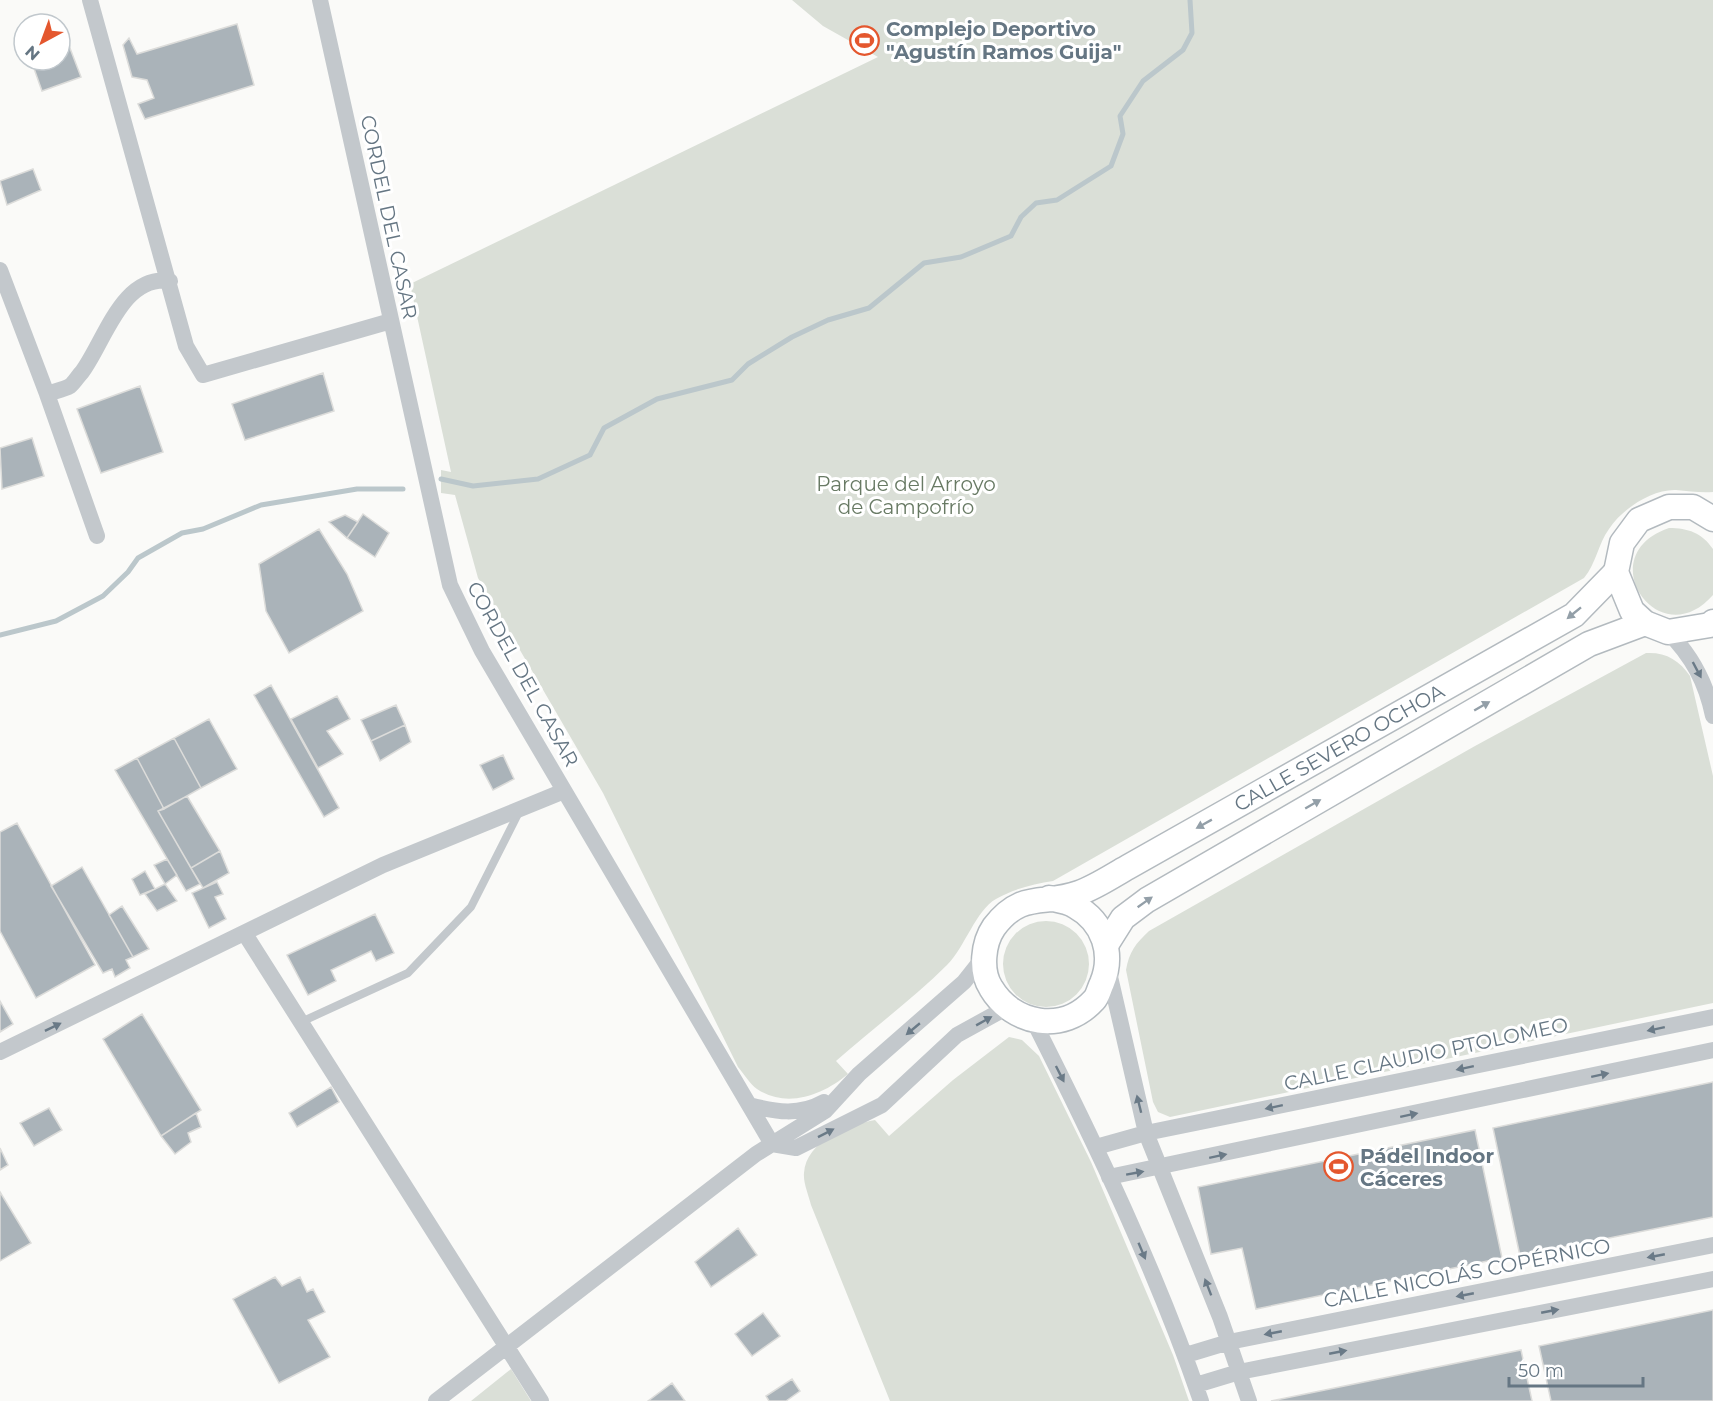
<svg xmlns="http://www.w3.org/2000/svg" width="1713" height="1401" font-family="Montserrat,sans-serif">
	<rect width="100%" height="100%" fill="#fafaf8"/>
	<path fill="#dadfd7" d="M792 0H1713V492C1700 493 1689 491 1676 490 1652 489 1622 509 1609 529 1598 544 1596 564 1584 578L1053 881C1034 884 1013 889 996 899 976 910 965 947 947 965 913 999 872 1029 836 1061L848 1074C823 1095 787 1109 757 1089 750 1084 744 1074 738 1067L603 793 478 578 455 495 441 493V470L451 472 410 284 878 57 823 26Z
		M1669 528C1688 528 1702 533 1713 549V595C1659 657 1589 555 1669 528Z
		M1646 653C1666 652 1679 660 1690 676L1713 776V1003L1170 1117 1158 1112 1153 1102 1126 970C1129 952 1136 943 1149 931L1475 746Z
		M1003 964a43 43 0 1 1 86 0a43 43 0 1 1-86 0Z
		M1009 1037 1022 1040 1039 1056 1091 1162 1173 1355 1189 1401H890L811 1205C809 1196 803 1183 804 1173 806 1141 848 1125 875 1120L889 1136 953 1080Z
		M511 1369 531 1401H471Z"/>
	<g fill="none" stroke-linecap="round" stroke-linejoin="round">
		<path stroke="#bbc7cb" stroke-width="5" d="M441 479 473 486 538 479 590 455 604 428 657 399 732 380 748 364 792 337 828 320 869 308 924 263 961 257 1011 236 1021 217 1036 203 1057 200 1111 166 1123 134 1120 116 1143 81 1183 50 1192 33 1190 0
			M0 635 56 621 103 596 128 572 138 558 182 533 203 529 261 505 357 489H403"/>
	</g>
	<path fill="#aab3b9" stroke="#dcdcda" stroke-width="1.5" d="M237 24 254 85 145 119 138 104 154 98 147 80 132 77 123 45 129 38 137 54Z
		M68 43 81 77 42 91 31 60H60V46Z
		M33 169 41 190 7 205 0 181Z
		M323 373 334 411 245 440 232 404Z
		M140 386 163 452 101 473 77 409Z
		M32 438 44 476 2 489 0 448Z
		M363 514 389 533 375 557 347 538Z
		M345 515 358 522 347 538 329 522Z
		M319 529 347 574 363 611 289 653 266 611 259 564Z
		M271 685 339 808 324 817 254 695Z
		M337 696 350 719 327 731 343 754 318 768 291 719Z
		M396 705 405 725 371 741 361 720Z
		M209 719 237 769 201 788 174 738Z
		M405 725 411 742 380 761 371 741Z
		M174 738 201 788 164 809 137 758Z
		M503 755 514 779 493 790 480 765Z
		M137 758 164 809 158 811 200 884 186 891 115 770Z
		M187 796 220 851 191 868 158 811Z
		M17 823 95 965 36 998 0 931V832Z
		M220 851 229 873 203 888 191 868Z
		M167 859 177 875 165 884 154 865Z
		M82 867 133 957 126 960 130 968 115 977 112 969 103 973 51 886Z
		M145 871 155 889 140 895 132 879Z
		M217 882 223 894 215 897 226 919 209 928 192 893Z
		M165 884 177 901 157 911 145 894Z
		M122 906 149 949 133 957 109 915Z
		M375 914 394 953 376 961 371 951 331 970 336 981 308 995 287 955Z
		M0 1001 13 1024 0 1032Z
		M142 1014 201 1110 161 1136 103 1039Z
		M1713 1082V1217L1520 1256 1493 1128Z
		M331 1087 339 1102 297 1127 289 1113Z
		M49 1108 62 1130 34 1146 20 1123Z
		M196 1113 201 1127 188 1133 191 1142 175 1154 161 1136Z
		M1475 1130 1502 1258 1256 1309 1242 1248 1211 1254 1198 1187Z
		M0 1148 8 1165 0 1170Z
		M0 1192 31 1243 0 1261Z
		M738 1228 757 1255 711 1287 695 1262Z
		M275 1277 282 1286 300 1277 307 1292 313 1289 325 1312 308 1320 330 1357 279 1383 233 1299Z
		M1713 1310V1401H1551L1539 1346Z
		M763 1313 780 1336 752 1356 735 1334Z
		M1521 1350 1532 1401H1271Z
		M792 1379 800 1391 786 1401H769L766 1396Z
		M672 1383 685 1401H648Z"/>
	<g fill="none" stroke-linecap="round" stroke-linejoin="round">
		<defs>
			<g id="secondary">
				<path d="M1713 519 1693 507H1669L1639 520 1622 543 1616 572 1632 611 1645 623 1668 632 1710 625 1713 622"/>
				<path id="s1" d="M1049 898C1057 900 1068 901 1075 906 1104 922 1114 954 1102 983 1099 989 1098 996 1094 1000 1063 1034 1013 1025 991 988 980 971 983 943 994 927 1022 890 1044 906 1079 893 1096 887 1112 876 1128 867L1574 615 1616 572"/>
				<path d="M1106 945 1123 918 1147 900 1589 644 1645 623"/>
			</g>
		</defs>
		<use href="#secondary" stroke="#b3babf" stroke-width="27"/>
		<path stroke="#c3c8cc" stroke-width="8" d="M301 1022 408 973 471 907 520 810"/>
		<path stroke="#c3c8cc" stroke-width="16" d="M90 0 186 346 203 375 391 321
			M320 0 450 585 482 651 772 1144
			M0 270 47 394 97 536
			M47 394C54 391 63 390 70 386 74 383 78 376 82 372 105 341 122 274 170 281
			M1668 632C1692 656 1706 682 1713 716
			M245 934 541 1401
			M1108 968 1146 1133 1220 1317 1249 1401
			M1034 1022C1096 1145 1156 1270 1201 1401
			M0 1052 383 865 564 791
			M749 1105C776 1112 799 1116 824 1102
			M772 1144 796 1148 882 1105 957 1035 1006 1008
			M1096 1147 1146 1133 1713 1017
			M1109 1177 1713 1050
			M1186 1355 1229 1342 1713 1245
			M1196 1385 1239 1372 1713 1279
			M436 1401 756 1154 825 1111 859 1074 964 982 983 958"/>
		<use href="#secondary" stroke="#fff" stroke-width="24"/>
	</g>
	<defs><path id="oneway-solid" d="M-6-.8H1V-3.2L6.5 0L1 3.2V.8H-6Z" transform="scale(1.5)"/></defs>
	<g fill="#939fa8">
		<use href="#oneway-solid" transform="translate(1574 613) rotate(141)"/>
		<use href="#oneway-solid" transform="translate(1482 706) rotate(-30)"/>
		<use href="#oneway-solid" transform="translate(1313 804) rotate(-30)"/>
		<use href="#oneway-solid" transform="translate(1204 824) rotate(151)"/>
		<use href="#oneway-solid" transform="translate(1145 902) rotate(-35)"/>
	</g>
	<g fill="#6a7a87">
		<use href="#oneway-solid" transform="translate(1697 670) rotate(62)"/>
		<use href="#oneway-solid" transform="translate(984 1021) rotate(-29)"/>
		<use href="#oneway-solid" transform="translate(53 1027) rotate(-26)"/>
		<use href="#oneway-solid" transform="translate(913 1029) rotate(140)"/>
		<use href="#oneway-solid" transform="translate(1656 1029) rotate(168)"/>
		<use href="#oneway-solid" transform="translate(1465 1068) rotate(168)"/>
		<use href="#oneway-solid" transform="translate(1060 1074) rotate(63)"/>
		<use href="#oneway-solid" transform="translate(1600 1075) rotate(-12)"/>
		<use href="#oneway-solid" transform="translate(1139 1104) rotate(-104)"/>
		<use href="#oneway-solid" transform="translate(1274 1107) rotate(168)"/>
		<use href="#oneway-solid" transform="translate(1409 1115) rotate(-12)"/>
		<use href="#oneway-solid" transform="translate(826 1133) rotate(-27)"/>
		<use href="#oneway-solid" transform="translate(1218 1156) rotate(-12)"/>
		<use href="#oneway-solid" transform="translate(1135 1173) rotate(-10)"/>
		<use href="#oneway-solid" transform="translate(1142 1251) rotate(67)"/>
		<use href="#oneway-solid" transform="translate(1656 1256) rotate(169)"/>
		<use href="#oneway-solid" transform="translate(1208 1287) rotate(-111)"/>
		<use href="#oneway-solid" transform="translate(1465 1295) rotate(169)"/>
		<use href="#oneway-solid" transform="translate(1550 1311) rotate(-11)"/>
		<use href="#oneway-solid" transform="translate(1273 1333) rotate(169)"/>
		<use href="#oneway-solid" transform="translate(1338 1352) rotate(-11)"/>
	</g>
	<defs>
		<symbol id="stadium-ring" viewBox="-11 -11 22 22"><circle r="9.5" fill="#fff" stroke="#e4572e" stroke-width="1.5"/><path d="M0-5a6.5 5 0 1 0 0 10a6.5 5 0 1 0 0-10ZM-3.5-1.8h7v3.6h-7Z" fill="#e4572e"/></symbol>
	</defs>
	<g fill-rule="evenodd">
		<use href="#stadium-ring" x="848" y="24" width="33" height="33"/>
		<use href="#stadium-ring" x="1322" y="1150" width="33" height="33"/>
	</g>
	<g text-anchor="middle" stroke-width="6" stroke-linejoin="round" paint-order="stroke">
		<g font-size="20" font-weight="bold" fill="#657683" stroke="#fff" text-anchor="start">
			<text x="886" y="36">Complejo Deportivo<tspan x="886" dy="23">"Agustín Ramos Guija"</tspan></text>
			<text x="1360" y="1163">Pádel Indoor<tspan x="1360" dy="23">Cáceres</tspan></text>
		</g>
		<g font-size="20" fill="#657683" stroke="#fff">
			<text transform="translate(389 217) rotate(78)" y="7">CORDEL DEL CASAR</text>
			<text transform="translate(523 674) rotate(61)" y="7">CORDEL DEL CASAR</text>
			<text dy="7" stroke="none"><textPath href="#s1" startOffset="714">CALLE SEVERO OCHOA</textPath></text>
			<text transform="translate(1426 1054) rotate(-12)" y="7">CALLE CLAUDIO PTOLOMEO</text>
			<text transform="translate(1467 1273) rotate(-11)" y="7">CALLE NICOLÁS COPÉRNICO</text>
		</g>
		<g font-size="20" fill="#687a64" stroke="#fff">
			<text x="906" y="491">Parque del Arroyo<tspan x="906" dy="23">de Campofrío</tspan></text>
		</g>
	</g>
	<g transform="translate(42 42) rotate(221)"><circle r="28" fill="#ffffff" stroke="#c1c8cd" stroke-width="1.5"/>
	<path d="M0-4.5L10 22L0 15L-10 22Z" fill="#e4572e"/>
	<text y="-9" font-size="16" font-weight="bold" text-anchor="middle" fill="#657683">N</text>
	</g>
	<path d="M1509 1377v9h134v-9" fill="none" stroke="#657683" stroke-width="3"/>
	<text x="1518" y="1377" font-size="18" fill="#657683" stroke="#ffffff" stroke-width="4.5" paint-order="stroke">50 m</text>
</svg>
